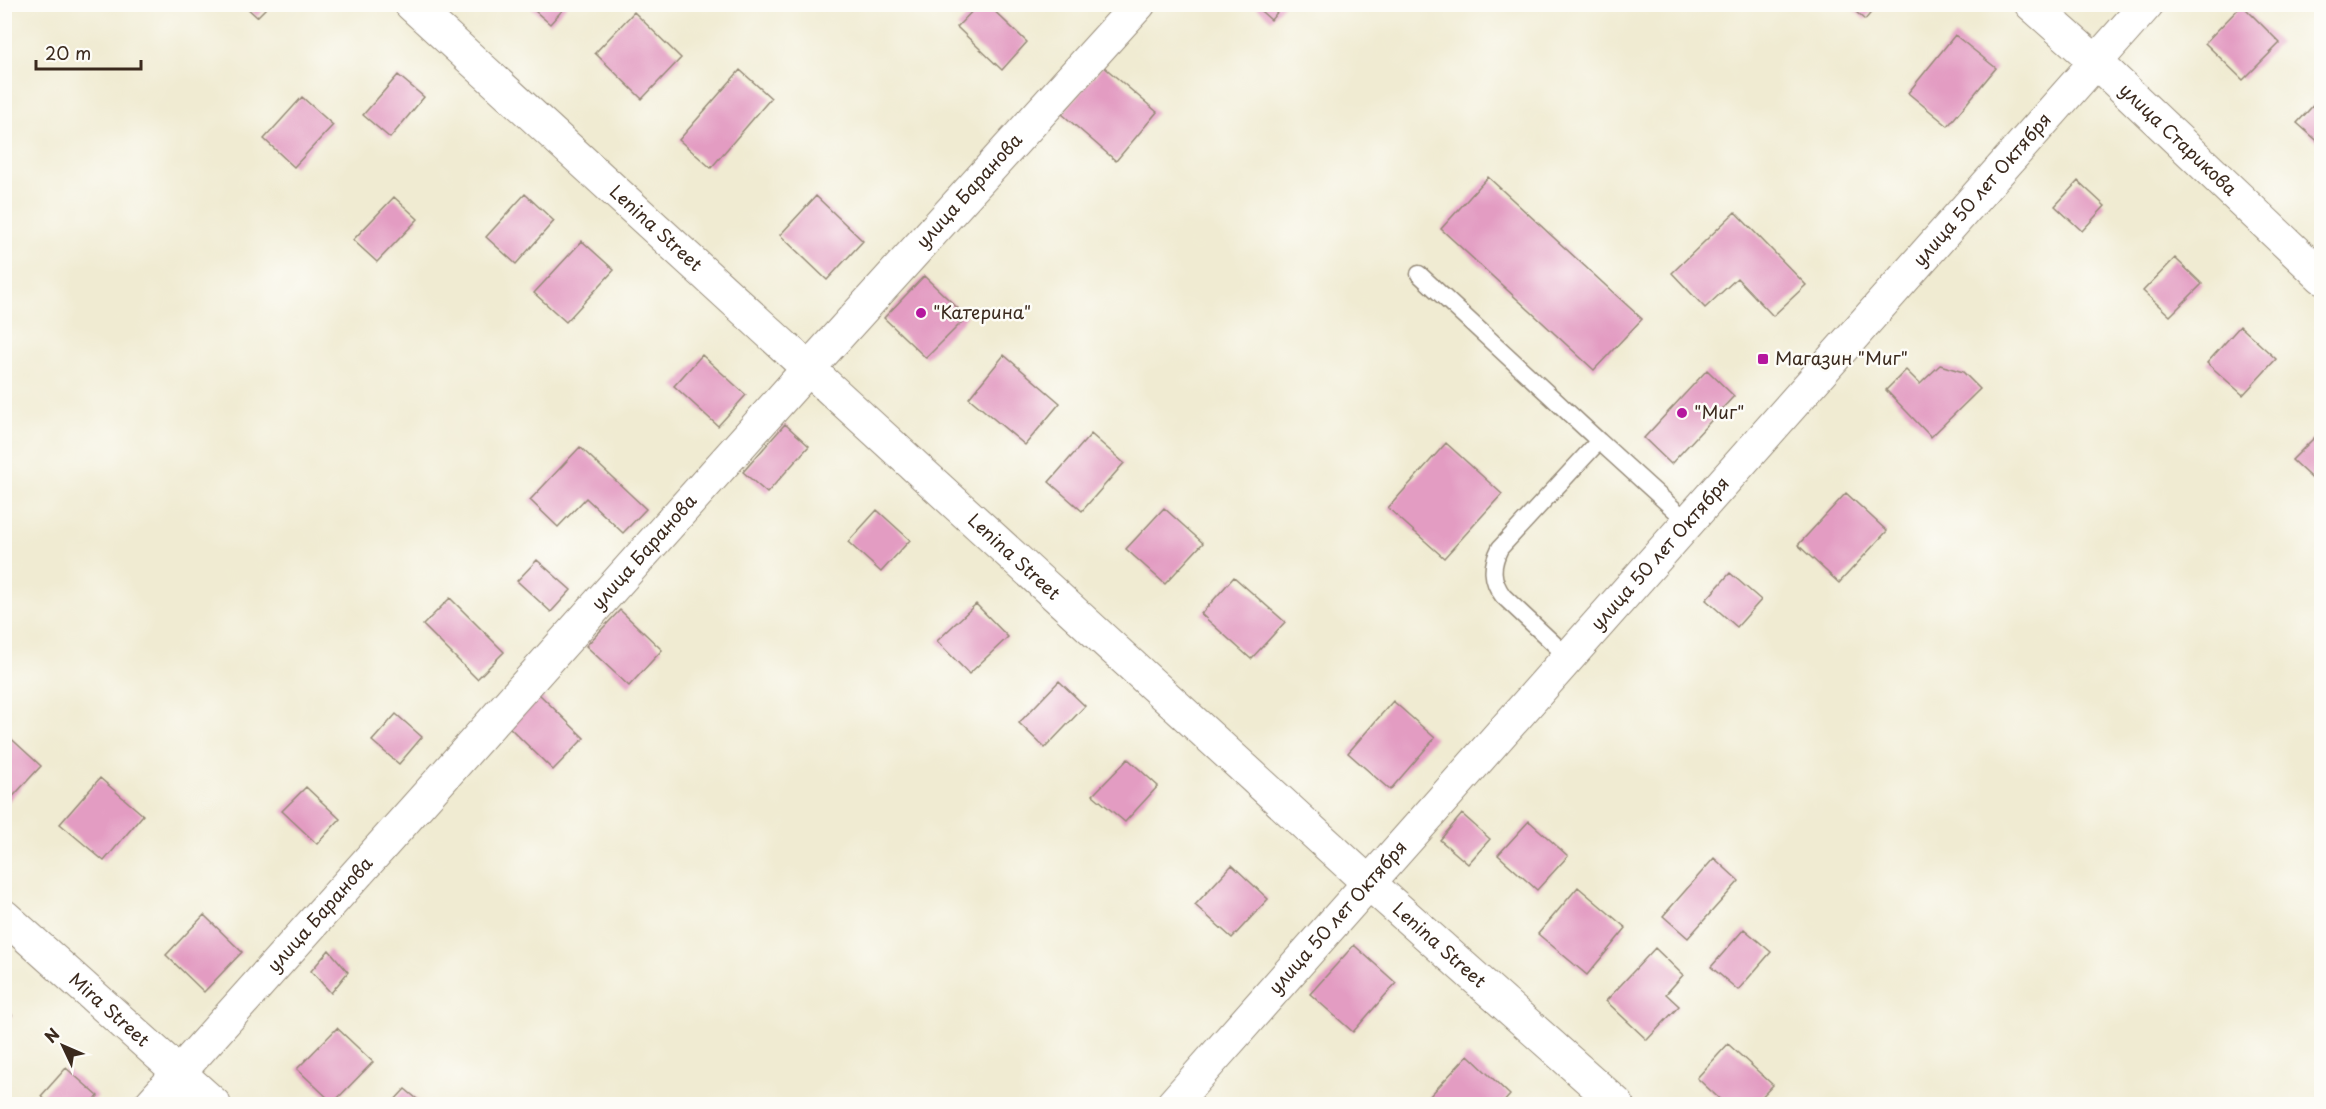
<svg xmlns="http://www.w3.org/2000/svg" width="2326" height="1109" font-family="'Playpen Sans',sans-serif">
	<rect width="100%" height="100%" fill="#fdfcf7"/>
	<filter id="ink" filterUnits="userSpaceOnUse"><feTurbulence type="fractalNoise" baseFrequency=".0167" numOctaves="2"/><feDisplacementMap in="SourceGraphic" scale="12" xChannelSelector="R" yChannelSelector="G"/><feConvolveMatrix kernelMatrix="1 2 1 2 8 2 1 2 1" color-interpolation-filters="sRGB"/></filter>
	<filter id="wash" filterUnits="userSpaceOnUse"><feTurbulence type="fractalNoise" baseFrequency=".008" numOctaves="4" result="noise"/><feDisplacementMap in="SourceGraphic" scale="24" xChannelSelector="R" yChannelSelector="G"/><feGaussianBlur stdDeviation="1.35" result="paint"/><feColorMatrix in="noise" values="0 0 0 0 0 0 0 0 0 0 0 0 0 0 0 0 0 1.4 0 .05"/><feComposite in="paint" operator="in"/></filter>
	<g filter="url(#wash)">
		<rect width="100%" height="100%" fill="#f0ebd2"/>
		<g id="blocks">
			<path fill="#e39cc2" d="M527 4H568L550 24Z
				M979 4H987L1027 42 1002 70 957 27Z
				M1253 4H1284L1271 20Z
				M1847 4H1878L1865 20Z
				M244 5H269L257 17Z
				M2242 5 2280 43 2243 80 2205 43Z
				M634 12 681 58 642 99 595 53Z
				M1955 35 1996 68 1948 126 1908 93Z
				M1103 66 1157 112 1116 161 1062 114Z
				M740 70 771 98 711 168 679 140Z
				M398 75 424 97 390 138 363 115Z
				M2322 96V145L2297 123Z
				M302 97 333 125 294 167 264 139Z
				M1488 177 1642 319 1594 370 1441 229Z
				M2078 181 2105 206 2082 231 2055 206Z
				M525 194 554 221 516 264 486 237Z
				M816 196 863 241 827 280 780 235Z
				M394 197 418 219 377 262 353 240Z
				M1735 212 1806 285 1773 316 1737 278 1705 308 1672 273Z
				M582 241 614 270 566 322 534 293Z
				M2175 258 2202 284 2170 316 2143 291Z
				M924 276 967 317 926 358 884 318Z
				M2240 326 2276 359 2243 395 2207 363Z
				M702 355 746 395 718 426 674 386Z
				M1004 355 1060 403 1025 445 969 398Z
				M1940 365 1963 372 1980 389 1931 437 1886 390 1906 370 1920 384Z
				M1707 370 1734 396 1671 464 1644 438Z
				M785 424 809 446 767 493 743 472Z
				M2322 430V488L2292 460Z
				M1091 434 1124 463 1082 511 1049 482Z
				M1446 443 1502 494 1444 558 1388 508Z
				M580 447 646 509 623 533 586 498 558 527 530 500Z
				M1846 493 1887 531 1839 583 1798 545Z
				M1164 508 1203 543 1165 584 1126 549Z
				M877 510 910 540 881 572 848 542Z
				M537 560 571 590 551 612 517 581Z
				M1730 573 1761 600 1737 627 1706 600Z
				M1234 577 1285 622 1251 659 1201 614Z
				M450 598 504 652 477 679 423 625Z
				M976 604 1008 637 969 674 937 641Z
				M620 610 662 650 629 686 586 646Z
				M1059 681 1085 706 1045 748 1019 723Z
				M538 693 584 738 553 770 507 725Z
				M1393 701 1435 738 1390 790 1348 753Z
				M396 714 422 737 399 764 372 741Z
				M4 732 41 766 4 806Z
				M1128 759 1158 786 1125 822 1093 795Z
				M100 778 143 815 104 861 60 824Z
				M306 787 340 819 317 844 282 811Z
				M1462 814 1490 839 1468 864 1440 840Z
				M1529 821 1568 856 1537 890 1498 855Z
				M1714 858 1739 881 1688 938 1663 916Z
				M1232 865 1268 899 1232 938 1195 905Z
				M1578 887 1626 928 1587 975 1538 934Z
				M204 915 242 952 204 992 166 955Z
				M1744 929 1771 952 1738 990 1711 967Z
				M1354 945 1396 983 1353 1032 1310 994Z
				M1655 948 1683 975 1666 994 1679 1006 1647 1040 1606 1001Z
				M329 950 348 972 331 993 311 971Z
				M4 1008 12 1015 4 1024Z
				M337 1028 373 1062 333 1103 297 1069Z
				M1728 1044 1773 1085 1755 1104H1725L1697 1078Z
				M1468 1055 1510 1095 1502 1104H1437L1429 1097Z
				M66 1068 98 1096 90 1104H50L41 1096Z
				M405 1089 423 1104H391Z"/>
		</g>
	</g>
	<g filter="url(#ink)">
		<use href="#blocks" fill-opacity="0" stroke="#968a78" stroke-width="1.5"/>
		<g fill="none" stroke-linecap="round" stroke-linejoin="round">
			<defs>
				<path id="lane" d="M1419 274 1599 441 1500 548C1491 566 1491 580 1503 596L1568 657
					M1599 441 1688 522"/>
				<g id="street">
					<path id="s1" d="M2031 4 2095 61 2322 277"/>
					<path id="s2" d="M4 916 214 1104"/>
					<path id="s3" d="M151 1104 809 368 1139 4"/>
				</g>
				<g id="secondary">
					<path id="s4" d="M411 4 1369 883 1617 1104"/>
					<path id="s5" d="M1173 1104 2147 4"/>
				</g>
			</defs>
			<use href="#lane" stroke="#968a78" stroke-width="19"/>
			<use href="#street" stroke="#968a78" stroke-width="35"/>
			<use href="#secondary" stroke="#968a78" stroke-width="35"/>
			<use href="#lane" stroke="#fff" stroke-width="16"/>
			<use href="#street" stroke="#fff" stroke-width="33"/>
			<use href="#secondary" stroke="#fff" stroke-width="33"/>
		</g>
	</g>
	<g fill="#b5179e" stroke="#fdfcf7" stroke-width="2">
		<circle cx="921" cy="313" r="6"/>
		<rect x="1757" y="353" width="12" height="12" rx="3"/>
		<circle cx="1682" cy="413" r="6"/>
	</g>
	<g text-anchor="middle" stroke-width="5" stroke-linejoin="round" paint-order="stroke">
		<g font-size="18" fill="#3b2a1e" stroke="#fdfcf7">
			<text dy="6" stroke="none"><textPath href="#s1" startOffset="200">улица Старикова</textPath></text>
			<text dy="6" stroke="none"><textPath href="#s5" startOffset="1221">улица 50 лет Октября</textPath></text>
			<text dy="6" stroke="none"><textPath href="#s3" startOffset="1226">улица Баранова</textPath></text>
			<text dy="6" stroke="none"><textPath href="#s4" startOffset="332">Lenina Street</textPath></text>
			<text dy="6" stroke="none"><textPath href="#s3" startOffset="740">улица Баранова</textPath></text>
			<text dy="6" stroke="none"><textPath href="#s5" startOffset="735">улица 50 лет Октября</textPath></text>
			<text dy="6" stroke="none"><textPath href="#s4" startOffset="818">Lenina Street</textPath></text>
			<text dy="6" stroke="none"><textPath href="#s3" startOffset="254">улица Баранова</textPath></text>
			<text dy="6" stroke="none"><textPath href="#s5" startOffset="249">улица 50 лет Октября</textPath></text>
			<text dy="6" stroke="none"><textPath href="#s4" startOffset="1394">Lenina Street</textPath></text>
			<text dy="6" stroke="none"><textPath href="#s2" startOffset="141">Mira Street</textPath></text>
		</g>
		<g font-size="18" fill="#3b2a1e" stroke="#fdfcf7" text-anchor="start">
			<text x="933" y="319">"Катерина"</text>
			<text x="1775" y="365">Магазин "Миг"</text>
			<text x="1694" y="419">"Миг"</text>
		</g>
	</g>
	<rect width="2326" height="1109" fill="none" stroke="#fdfcf7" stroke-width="24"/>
	<g transform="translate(63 1046) rotate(314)" stroke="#fdfcf7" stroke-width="4.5" paint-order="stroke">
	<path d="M0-4.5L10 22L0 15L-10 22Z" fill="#3b2a1e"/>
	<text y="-9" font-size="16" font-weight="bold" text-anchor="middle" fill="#3b2a1e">N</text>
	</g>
	<path d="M36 60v9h105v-9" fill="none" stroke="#3b2a1e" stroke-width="3"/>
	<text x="45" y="60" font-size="18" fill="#3b2a1e" stroke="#fdfcf7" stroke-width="4.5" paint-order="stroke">20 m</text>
</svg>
